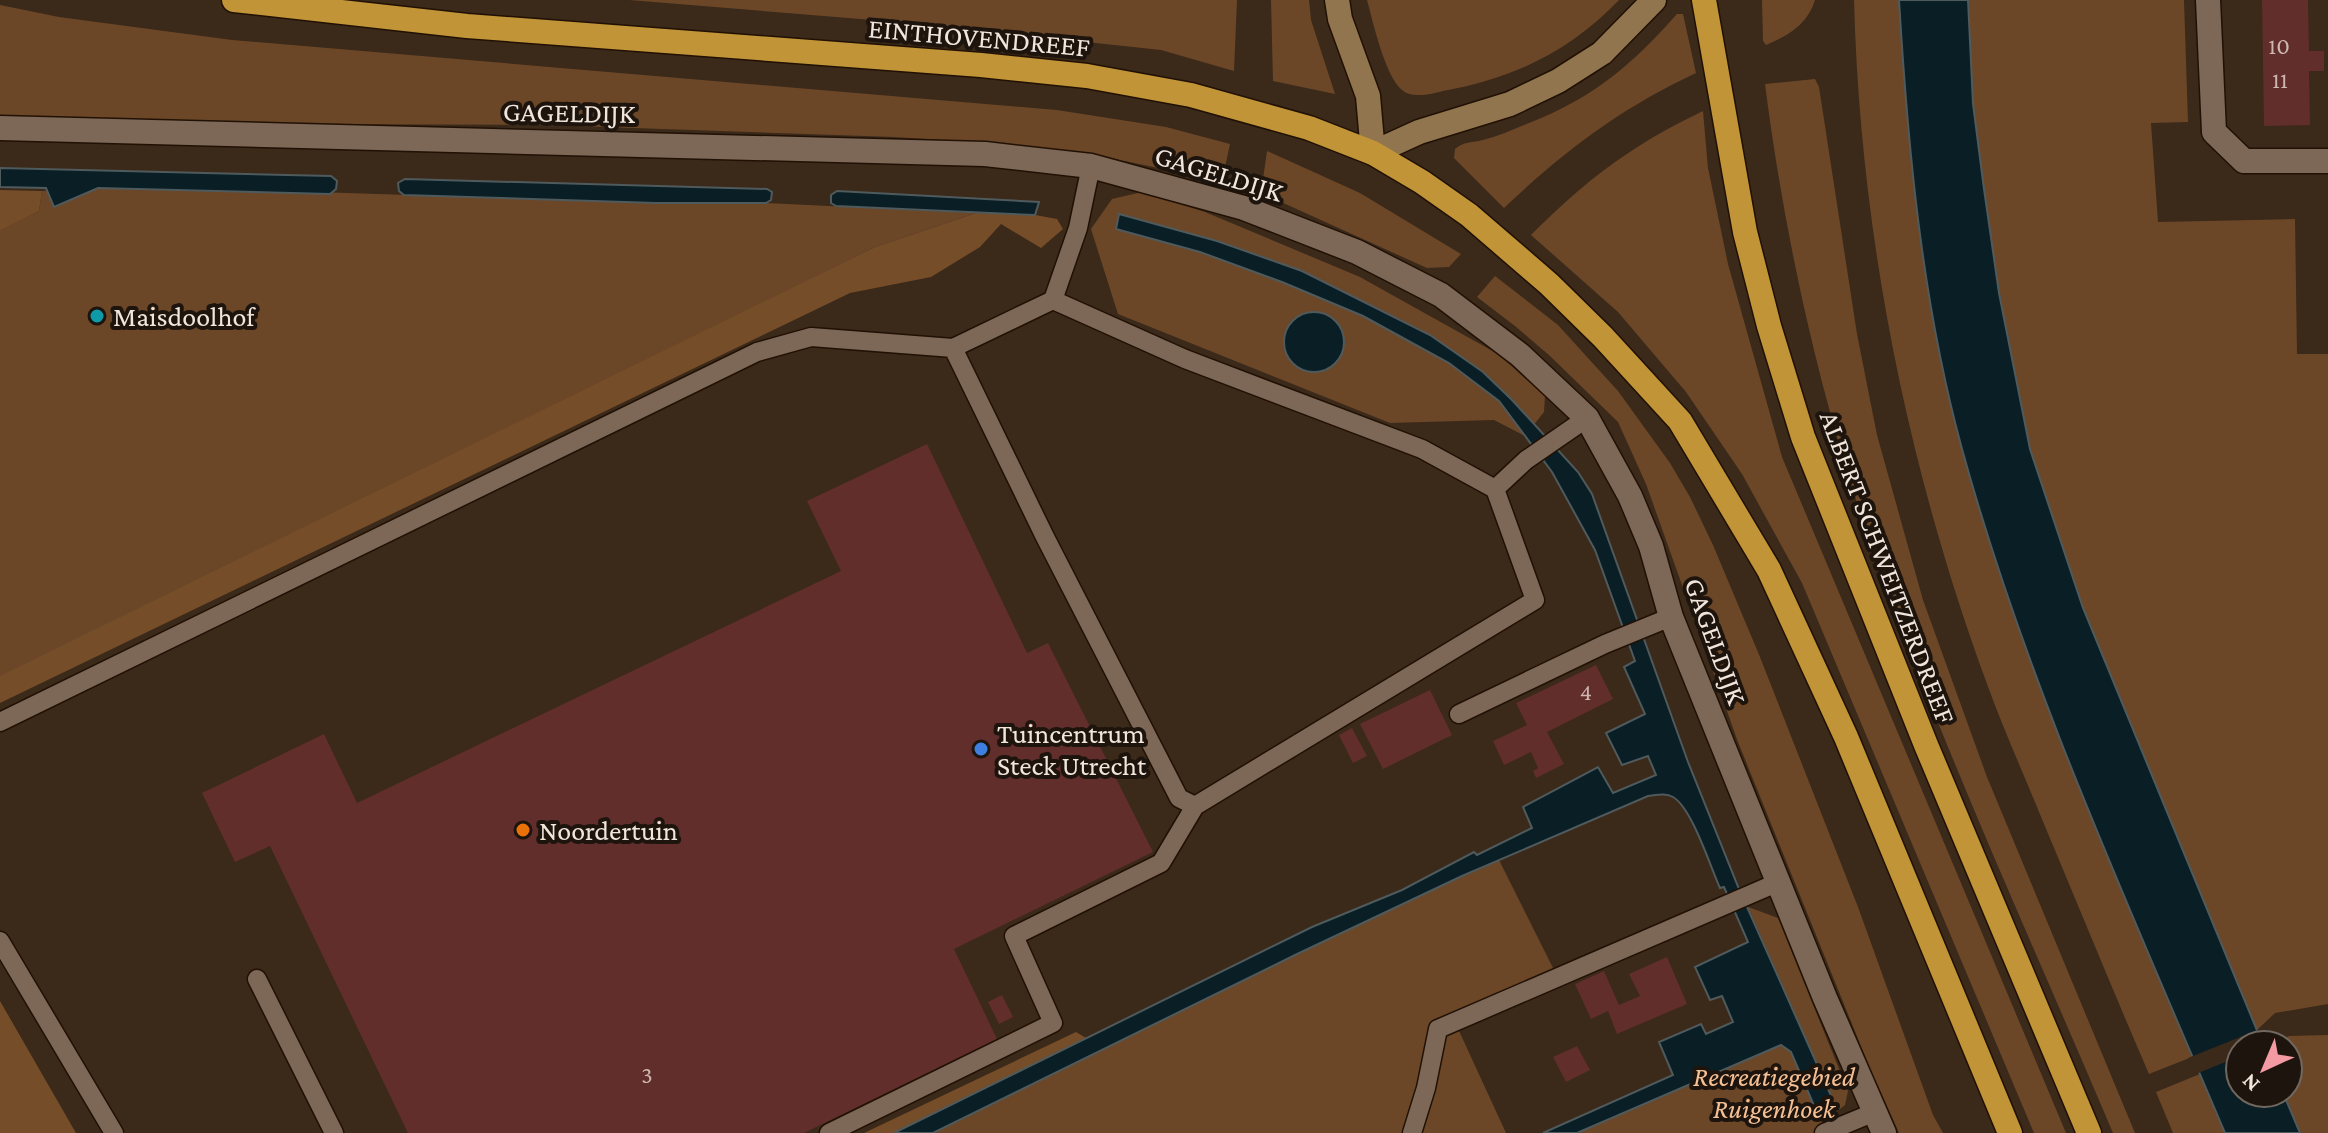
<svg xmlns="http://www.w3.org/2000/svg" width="2328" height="1133" font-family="'Crimson Pro',serif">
	<rect width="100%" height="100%" fill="#3b291a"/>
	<path fill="#6b4728" d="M629 0H1237L1234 71 1161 50 910 23Z
		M1271 0H1309L1311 20 1335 94 1273 81Z
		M1367 0H1619C1569 52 1514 78 1443 91 1432 94 1412 99 1402 90 1385 76 1373 22 1367 0Z
		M1762 0H1815C1807 25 1789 35 1766 45L1763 41Z
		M1854 0H1899C1908 150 1923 301 1962 447 2017 657 2109 857 2192 1057L2149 1074C2113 991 2079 907 2044 824 2025 777 2004 731 1987 684 1907 467 1860 232 1854 0Z
		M1968 0H2184L2188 122 2151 123 2158 222 2295 219 2297 354H2328V1004L2275 1013 2256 1031 2083 608 2030 449 1999 293 1984 189 1973 104Z
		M0 5 59 17 232 40 1057 110 1166 127 1230 144 1222 181 1105 157 1007 144 894 137 547 125 267 124 0 117Z
		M1677 14H1683L1696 73C1621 108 1564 151 1504 208L1454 158 1455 149C1464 141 1472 143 1483 140 1499 136 1514 129 1529 123 1593 98 1632 65 1677 14Z
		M1815 79 1819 87 1857 334 1877 435 1923 600 1987 777 2135 1133H2113C2028 932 1935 733 1865 527 1817 384 1784 233 1765 84Z
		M1703 111 1708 168 1728 264 1782 457 2066 1133H2034L1802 583 1742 474 1686 392 1618 312 1531 235C1587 179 1632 145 1703 111Z
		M1267 151 1360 193 1461 254 1449 267 1427 268 1261 193Z
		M98 188 220 189 656 203H766L976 213 875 247 0 683V229L39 211 42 191Z
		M1142 192 1205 212 1360 277 1498 354 1545 396 1544 412 1525 436 1494 420 1390 423 1118 314 1091 229 1112 199Z
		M1495 276 1558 325 1618 391 1670 463 1690 497 1713 545 1760 657 1858 907 1933 1115 1943 1133H1899L1871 1071 1738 742 1646 484 1618 422 1550 356 1515 326 1477 297Z
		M1495 852 1554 970 1454 1020 1506 1133H905Z
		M1748 907 1778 918 1848 1091 1845 1105 1831 1116 1839 1133H1573L1797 1038 1832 1098Z
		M2328 1035V1133H2300L2283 1093H2288V1045H2268L2289 1036Z
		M2200 1074 2225 1133H2173L2156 1092Z"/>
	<path fill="#764d29" d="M0 190 42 191 39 211 0 230Z
		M976 213 1035 215 1057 219 1063 229 1041 248 1001 224 980 247 931 277 850 293 0 703V676L875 247Z
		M0 1001 76 1133H0Z
		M1076 1032 1093 1042 903 1133H864Z"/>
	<path fill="#091e25" stroke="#4f5a5c" stroke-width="2" d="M1899 0H1968L1973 104 1984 189 1999 293 2030 449 2083 608 2263 1045H2240V1093H2283L2300 1133H2225C2130 908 2027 685 1962 449 1922 303 1908 150 1899 0Z
		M0 168 331 176 337 181 336 189 330 194 98 188 54 207 46 188 0 187Z
		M405 179 767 189 772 192 771 200 766 203H656L404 195 399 191 398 183Z
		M837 191 1039 202 1035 215 836 206 831 203V195Z
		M1119 214 1217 241 1302 271 1430 335 1483 372 1512 400 1578 472 1592 494 1688 762 1739 889 1832 1098 1828 1109 1820 1111 1815 1108 1791 1052 1781 1045 1577 1133H1543L1673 1075 1659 1042 1701 1024 1706 1034 1733 1022 1722 996 1710 1000 1695 967 1748 942 1724 887 1720 888C1710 866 1692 808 1673 797 1666 793 1657 795 1648 796L1462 876 1295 955 933 1133H894L1312 927 1402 890 1474 852 1477 855 1532 828 1523 807 1598 767 1613 793 1656 775 1648 756 1622 765 1606 733 1645 714 1624 667 1635 661 1595 550 1552 472 1499 401 1449 363 1363 316 1282 282 1200 252 1116 229Z
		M1284 342a30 30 0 1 1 60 0a30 30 0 1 1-60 0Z"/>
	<path fill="#3b291a" d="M2260 1029 2267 1045H2240V1056L2196 1074 2188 1058Z"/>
	<path fill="#612e2b" d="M2262 0H2308L2309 51H2324V71H2309L2310 125 2264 126Z
		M927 444 1027 653 1048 643 1153 852 954 949 997 1039 804 1133H408L270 846 235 862 202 793 324 734 357 803 484 742 841 571 807 501Z
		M1596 665 1613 699 1547 732 1564 764 1536 778 1533 771 1538 768 1531 752 1504 765 1493 741 1527 725 1516 703Z
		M1430 690 1452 735 1383 769 1360 724Z
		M1352 728 1367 756 1353 763 1339 735Z
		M1667 957 1687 1004 1617 1034 1608 1011 1591 1019 1575 984 1604 971 1619 1005 1640 996 1629 974Z
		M1002 995 1013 1017 999 1024 988 1002Z
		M1577 1046 1590 1070 1566 1082 1553 1057Z"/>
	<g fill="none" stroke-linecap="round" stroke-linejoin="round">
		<defs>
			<path id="lane" d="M953 348 1045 537 1179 798 1195 806 1535 600 1495 489 1422 449 1185 359 1053 300
				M1495 489 1526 460 1587 418
				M1459 714 1605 644 1671 617
				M0 722 757 352 811 337 953 348 1053 300 1078 228 1091 166
				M0 941 114 1133
				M257 979 334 1133
				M829 1133 1053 1023 1014 936 1161 863 1195 806
				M1412 1133 1426 1088 1438 1029 1779 882
				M1824 1133 1875 1112"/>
			<path id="street" d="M2208 0 2214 132 2244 161H2328
				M0 128 985 154 1091 166 1244 208 1357 252 1441 295 1520 355 1587 418 1630 496 1651 546 1671 617 1825 998 1884 1133"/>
			<path id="secondary" d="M1337 0 1340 19 1368 96 1373 153 1419 132 1510 104 1558 81 1602 53 1654 0"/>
			<path id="highway" d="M234 0 467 26 981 65 1087 76 1191 95 1309 128 1373 153 1422 182 1469 215 1549 284 1603 337 1680 421 1769 570 1846 737 2010 1133
				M1704 0 1745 232 1769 326 1803 437 1926 745 2089 1133"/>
		</defs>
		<use href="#lane" stroke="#211104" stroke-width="21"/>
		<use href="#street" stroke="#211104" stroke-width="27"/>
		<use href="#secondary" stroke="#211104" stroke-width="27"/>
		<use href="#highway" stroke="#211104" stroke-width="27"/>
		<use href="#lane" stroke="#7d6858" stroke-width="18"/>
		<use href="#street" stroke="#7d6858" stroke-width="24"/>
		<use href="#secondary" stroke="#91754e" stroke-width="24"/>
		<use href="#highway" stroke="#c09437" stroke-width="24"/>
	</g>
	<circle fill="#0f9aa8" stroke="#1c140d" stroke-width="3" cx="97" cy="316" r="8"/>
	<circle fill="#3f7fe0" stroke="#1c140d" stroke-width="3" cx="981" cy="749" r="8"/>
	<circle fill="#e8710a" stroke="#1c140d" stroke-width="3" cx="523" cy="830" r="8"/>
	<g text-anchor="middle" stroke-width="8" stroke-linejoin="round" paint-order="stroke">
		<g font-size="24" fill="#cdb7b0">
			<text x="2279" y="54">10</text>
			<text x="2280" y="88">11</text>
			<text x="1586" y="700">4</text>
			<text x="647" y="1083">3</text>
		</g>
		<g font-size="28" fill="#f1e5dc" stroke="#1c140d">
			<text transform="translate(979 37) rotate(5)" y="10">EINTHOVENDREEF</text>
			<text transform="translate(569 112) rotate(1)" y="10">GAGELDIJK</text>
			<text transform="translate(1219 173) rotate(17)" y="10">GAGELDIJK</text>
			<text transform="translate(1888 567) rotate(69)" y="10">ALBERT SCHWEITZERDREEF</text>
			<text transform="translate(1716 641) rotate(70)" y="10">GAGELDIJK</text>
		</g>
		<g font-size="28" fill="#f1e5dc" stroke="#1c140d" text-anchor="start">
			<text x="113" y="326">Maisdoolhof</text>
			<text x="997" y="743">Tuincentrum<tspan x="997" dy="32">Steck Utrecht</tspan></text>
			<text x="539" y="840">Noordertuin</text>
		</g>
		<g font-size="28" font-style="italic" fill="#f6c095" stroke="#1c140d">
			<text x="1774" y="1086">Recreatiegebied<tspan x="1774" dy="32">Ruigenhoek</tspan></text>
		</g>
	</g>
	<g transform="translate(2264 1069) rotate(224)"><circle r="38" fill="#1c140d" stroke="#716860" stroke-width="2"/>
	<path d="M0-6L14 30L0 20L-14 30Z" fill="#f49aa2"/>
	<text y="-12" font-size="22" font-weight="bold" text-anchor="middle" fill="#f1e5dc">N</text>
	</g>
</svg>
